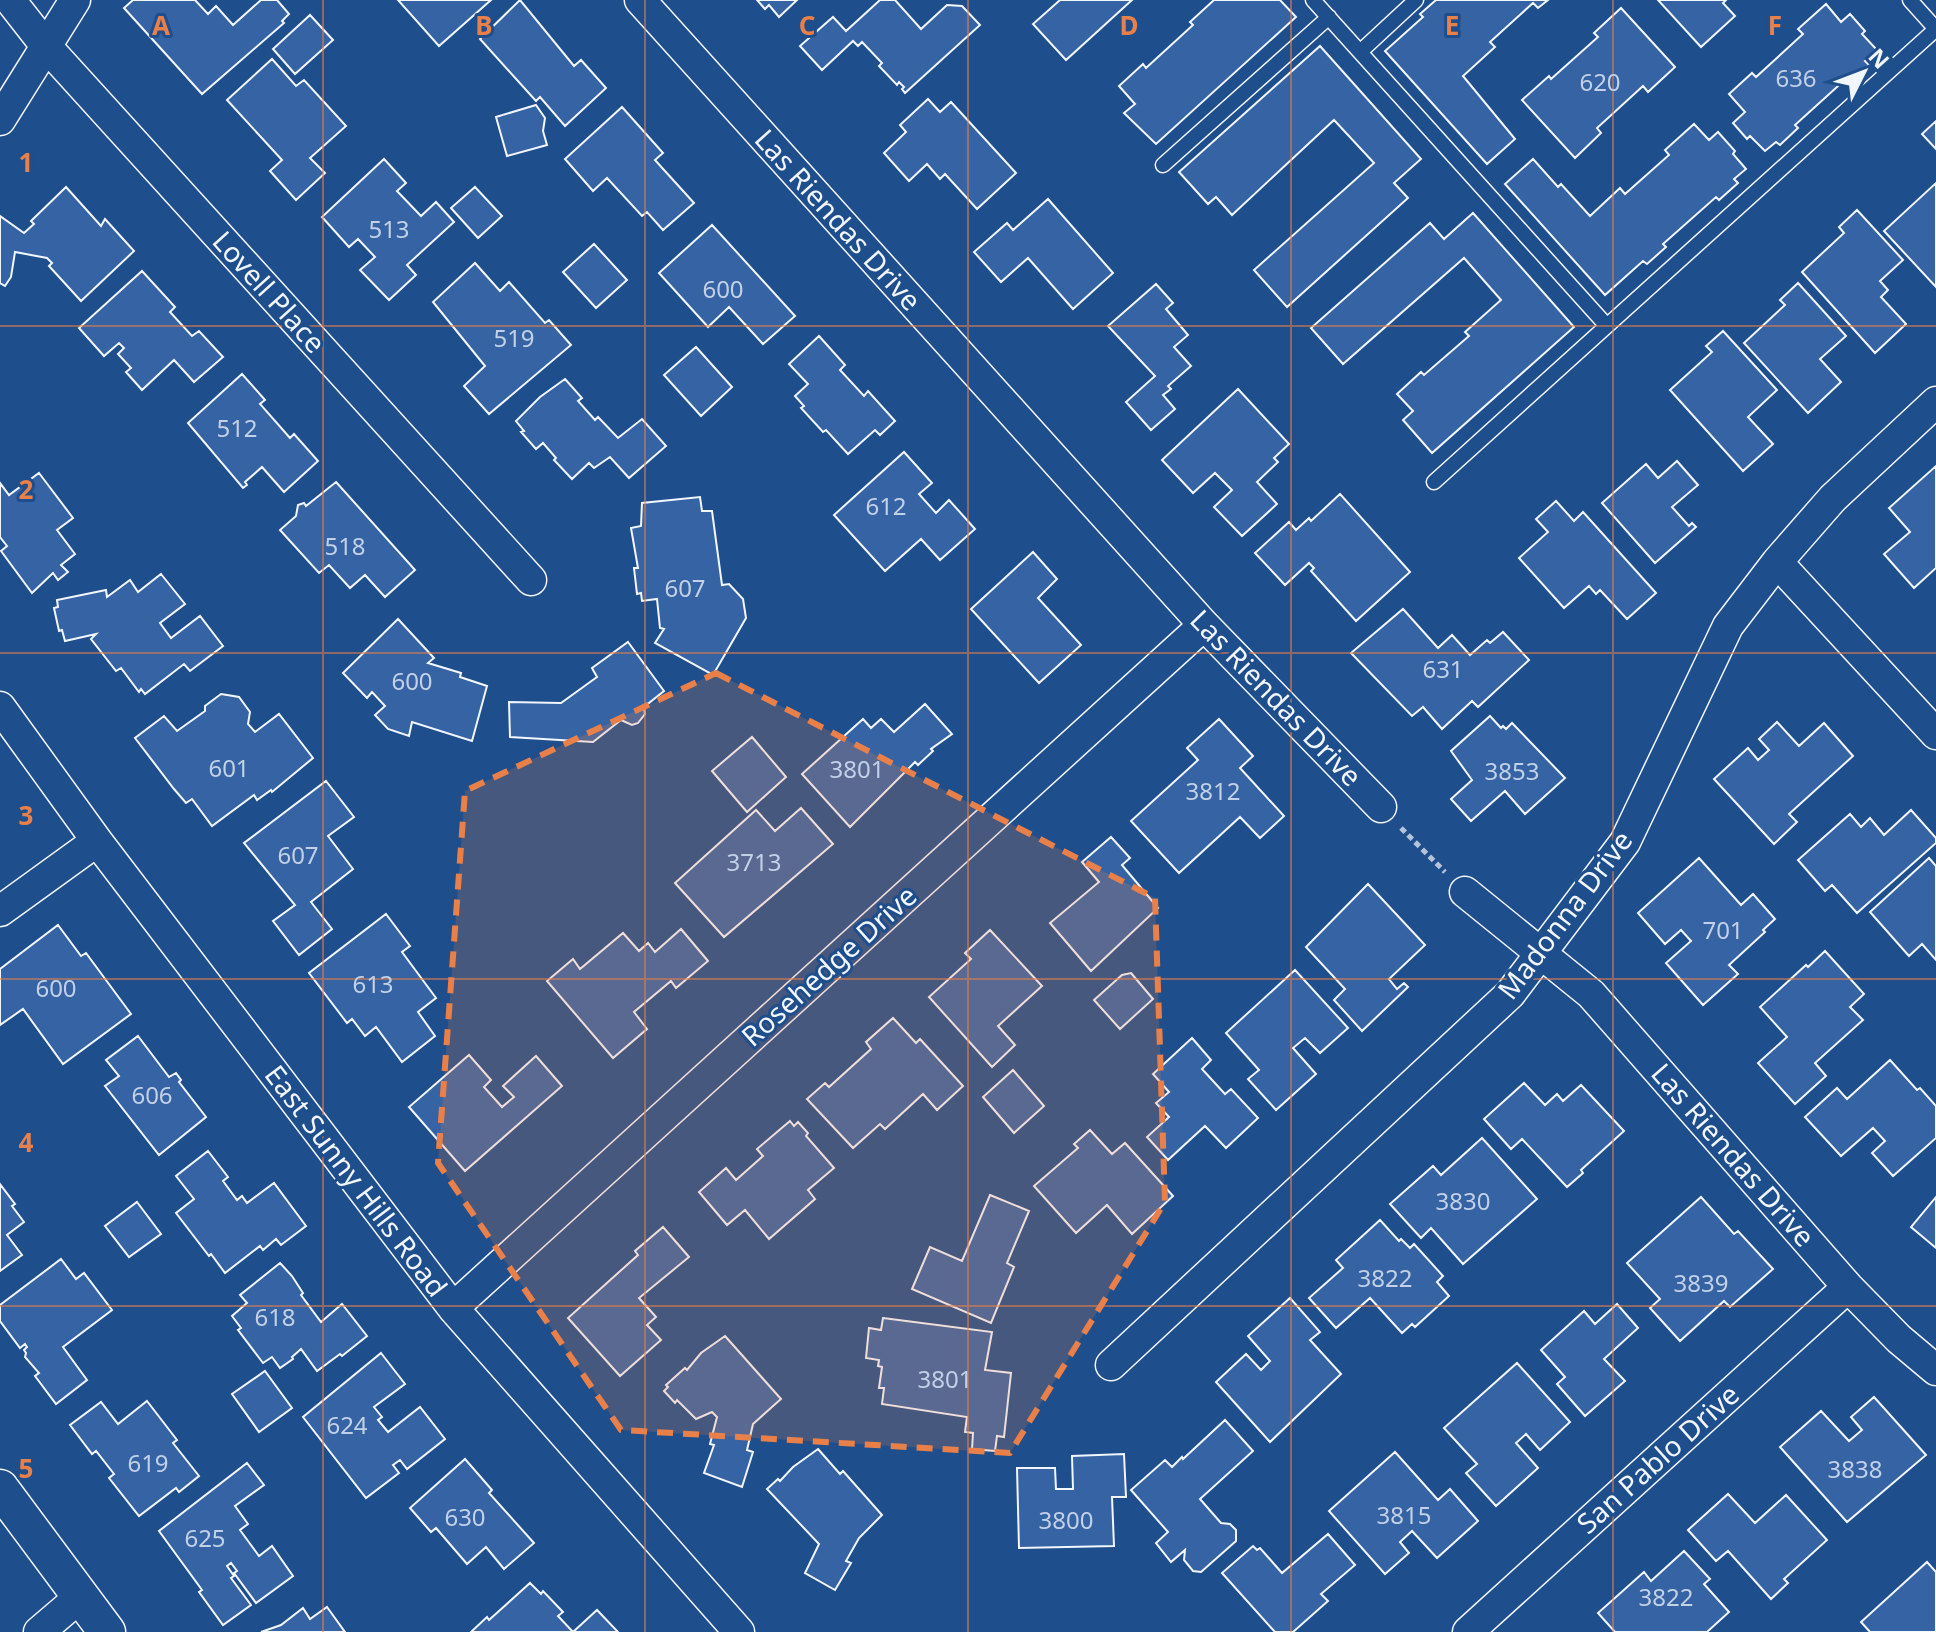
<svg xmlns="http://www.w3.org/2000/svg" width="1936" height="1632" font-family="'Noto Sans',sans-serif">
	<rect width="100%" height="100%" fill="#1f4e8c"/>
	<path fill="#3563a3" stroke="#f2f6ff" stroke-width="2" d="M133 0H195L208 14 216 6 233 25 261 0H277L289 14 282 21 284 23 202 94 124 8Z
		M398 0H491L439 46Z
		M520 0 574 66 581 60 606 88 565 126 540 97 536 101 480 39Z
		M757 0H797L779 17 769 5 765 9Z
		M880 0H895L921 29 947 5 962 6 980 25 905 93 902 89 904 87 899 82 897 85 879 66 882 63 862 42 858 46 853 41 822 70 800 46 833 17 846 31Z
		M1060 0H1132L1066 60 1033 24Z
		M1214 0H1280L1296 17 1156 144 1124 113 1135 104 1119 86 1143 64 1146 68 1193 25 1190 22Z
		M1436 0H1548L1538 8 1533 3 1490 42 1495 47 1463 76 1515 139 1487 164 1385 51 1423 17 1420 14Z
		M1658 0H1726L1723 3 1735 16 1701 47Z
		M1826 4 1841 22 1850 14 1865 31 1862 34 1877 50 1865 61 1869 65 1851 81 1848 77 1795 125 1798 128 1780 145 1776 142 1765 151 1750 136 1747 139 1733 123 1745 112 1729 94 1752 73 1756 77 1803 34 1798 29Z
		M1621 8 1675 67 1648 92 1643 86 1597 128 1601 133 1575 158 1522 100 1549 76 1551 79 1598 37 1594 33Z
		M310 15 333 40 295 74 273 49Z
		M1320 46 1421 159 1394 183 1408 198 1287 307 1254 270 1374 163 1334 120 1232 215 1216 197 1208 204 1179 172Z
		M272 59 296 86 304 80 346 126 310 158 325 173 296 200 270 171 282 160 227 100Z
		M928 99 940 112 951 102 1016 173 977 209 945 174 940 179 927 164 909 181 884 153 906 132 900 125Z
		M536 105 545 118 543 131 547 145 507 156 496 117Z
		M622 107 663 153 655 160 694 203 663 230 647 212 642 216 607 178 593 191 565 159Z
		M1936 121V149L1922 134Z
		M1694 124 1709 140 1718 132 1735 151 1733 154 1746 169 1734 179 1738 183 1719 200 1716 197 1663 244 1666 247 1647 264 1643 261 1605 295 1505 184 1533 159 1558 187 1561 184 1590 216 1620 188 1625 194 1669 155 1665 150Z
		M384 159 406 183 397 191 421 216 436 202 454 222 407 265 416 275 389 300 360 270 375 257 358 239 349 247 322 217Z
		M1936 183V287L1884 231Z
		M66 187 101 226 105 219 134 251 81 301 49 266 52 263 47 258 15 252 11 277 5 286 0 283V216L24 233 34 224 31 221Z
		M475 187 502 216 478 238 451 208Z
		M1048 199 1113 273 1073 309 1028 258 1001 282 974 252 1007 223 1013 230Z
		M1857 210 1903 260 1880 281 1888 290 1881 297 1906 324 1875 353 1802 272 1844 233 1839 227Z
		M1473 213 1574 327 1432 453 1403 420 1413 411 1397 394 1421 372 1424 375 1469 336 1465 332 1501 300 1464 258 1343 364 1311 328 1430 223 1444 239Z
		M712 225 795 316 763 344 729 307 708 327 659 273Z
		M594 244 627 280 596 308 563 272Z
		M475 263 500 291 509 282 545 323 549 320 571 345 489 414 464 386 485 366 433 302Z
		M142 271 175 307 170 312 192 336 199 331 223 357 194 382 174 360 142 390 126 372 131 368 118 354 124 348 119 343 104 356 79 328Z
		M1798 283 1846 336 1820 359 1841 382 1808 413 1744 343 1785 305 1780 300Z
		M1156 284 1173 303 1166 309 1188 335 1174 347 1191 366 1168 386 1171 389 1163 395 1175 409 1151 430 1126 402 1155 376 1108 326Z
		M1723 331 1777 390 1748 417 1773 444 1743 471 1670 390 1712 352 1706 346Z
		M819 336 845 365 840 370 864 396 868 391 895 421 880 435 875 430 848 454 826 430 823 432 801 408 804 406 795 396 808 384 789 364Z
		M696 347 732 387 701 416 664 375Z
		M242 374 265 400 260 404 290 438 294 434 318 461 284 492 262 467 245 482 247 485 243 488 188 423Z
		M565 379 582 398 578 401 595 420 598 417 618 438 642 419 666 446 629 478 610 457 594 468 589 463 572 479 554 460 556 458 543 443 536 449 521 432 524 431 516 421 540 397Z
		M1238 389 1289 444 1274 458 1278 462 1257 482 1277 504 1242 536 1214 507 1232 490 1215 473 1193 493 1162 460Z
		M904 452 932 483 919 494 936 513 949 500 975 529 940 560 921 539 885 571 834 515Z
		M1677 461 1698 485 1672 507 1689 526 1692 523 1696 527 1655 563 1602 503 1646 464 1658 478Z
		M1936 466V568L1914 588 1884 554 1910 532 1889 508Z
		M39 473 73 518 57 530 75 554 61 565 68 572 58 580 53 573 32 593 1 551 7 546 0 537V483L9 495Z
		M336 482 415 570 385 597 365 575 350 588 329 565 319 573 280 530 296 516 298 505 304 503 306 506Z
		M1340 494 1410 572 1356 621 1311 571 1314 568 1309 563 1285 585 1255 553 1289 522 1296 530 1309 518 1311 521Z
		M700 497 702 511H712L722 585 729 584 743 599 746 618 713 675 655 643 664 629 660 628 657 599 642 601 641 593 637 594 634 568H638L631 528 641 526 642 503Z
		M1556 501 1574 521 1583 512 1656 593 1627 619 1600 590 1596 594 1589 586 1564 608 1519 558 1548 532 1536 519Z
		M1033 552 1057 579 1038 598 1081 645 1039 683 971 609Z
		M161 574 185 604 160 623 171 638 200 616 223 646 190 671 184 664 145 694 141 689 139 692 121 668 116 671 91 639 96 634 65 641 62 630 59 631 54 608 58 607 57 600 106 590 107 597 130 580 138 592Z
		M1403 609 1438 648 1452 635 1470 655 1487 640 1490 643 1503 632 1529 660 1478 707 1472 701 1442 729 1423 707 1412 716 1351 653Z
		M398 619 434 658 428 663 461 673 460 677 487 686 472 741 412 722 409 736 388 729 375 715 385 706 372 692 367 698 343 673Z
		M628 642 664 691 644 707 645 714 638 723 632 725 621 720 593 742 510 737 509 702 561 703 597 677 592 668Z
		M221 694 239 697 250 712 248 724 255 732 279 714 313 758 272 792 271 790 257 800 254 795 212 826 192 799 186 803 174 789 135 738 164 716 177 731 205 711V706Z
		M925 704 952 734 931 749 933 751 918 765 915 762 850 827 802 774 863 719 871 728 881 719 894 732Z
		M1490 716 1501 728 1503 726 1506 729 1512 723 1565 778 1525 814 1505 791 1471 821 1451 799 1472 780 1451 751Z
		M1219 719 1253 756 1240 768 1284 816 1260 838 1240 817 1179 873 1131 821 1198 760 1187 748Z
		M1777 722 1799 746 1824 723 1853 756 1789 814 1797 822 1774 844 1714 779 1748 748 1758 760 1769 750 1759 739Z
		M752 737 786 777 747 812 712 771Z
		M326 781 354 817 328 836 353 869 311 902 332 929 299 955 273 921 295 905 244 843Z
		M801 808 833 844 724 937 675 883 756 810 775 831Z
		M1911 810 1936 838V843L1857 913 1832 885 1825 891 1798 860 1850 814 1861 827 1870 818 1884 835Z
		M1111 837 1130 858 1122 865 1158 908 1091 971 1050 923 1099 882 1082 862Z
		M1699 858 1741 905 1753 894 1775 919 1763 930 1765 932 1729 965 1738 974 1703 1005 1666 963 1691 941 1681 930 1665 944 1638 913Z
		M1929 858 1936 866V960L1922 944 1909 956 1870 912Z
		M1368 884 1425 945 1389 979 1397 989 1404 983 1408 987 1362 1031 1334 1000 1345 989 1306 947Z
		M386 914 410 946 402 952 436 998 418 1012 435 1036 402 1062 376 1027 365 1036 352 1019 347 1023 309 973Z
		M58 925 81 956 86 953 131 1014 63 1064 23 1009 0 1025V969Z
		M681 929 708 961 676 988 671 981 634 1012 647 1029 613 1058 547 981 573 959 580 969 623 933 639 951 648 943 655 952Z
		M990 930 1042 986 998 1026 1015 1045 992 1067 929 997 971 959 965 953Z
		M1825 951 1864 994 1850 1007 1863 1020 1815 1063 1826 1076 1795 1104 1758 1063 1787 1037 1760 1007 1806 965 1808 967Z
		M1295 970 1348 1028 1320 1053 1305 1038 1293 1048 1316 1074 1276 1110 1248 1079 1259 1070 1226 1033Z
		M1131 973 1153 999 1120 1029 1094 1000 1122 975Z
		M893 1018 916 1043 920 1039 963 1086 937 1110 923 1094 885 1129 880 1124 853 1148 807 1099 825 1083 829 1087 871 1049 866 1042Z
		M138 1036 169 1077 176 1073 181 1080 179 1082 206 1117 159 1155 105 1086 119 1076 106 1060Z
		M1192 1038 1211 1060 1202 1069 1225 1094 1231 1089 1258 1118 1226 1148 1205 1126 1168 1160 1147 1137 1169 1117 1156 1103 1169 1092 1153 1074Z
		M469 1055 491 1080 484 1087 502 1107 514 1097 503 1086 536 1056 562 1086 465 1171 409 1107Z
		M1890 1060 1917 1090 1920 1088 1936 1106V1138L1893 1176 1872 1153 1885 1141 1873 1128 1841 1156 1805 1117 1837 1088 1847 1099Z
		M1013 1070 1044 1106 1014 1133 983 1097Z
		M1524 1083 1545 1105 1557 1094 1563 1101 1581 1085 1624 1131 1581 1170 1583 1173 1567 1187 1522 1139 1511 1149 1484 1119Z
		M790 1121 794 1126 798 1122 808 1133 806 1136 834 1168 808 1190 815 1199 769 1239 745 1210 727 1225 699 1192 726 1168 736 1180 763 1156 757 1149Z
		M1090 1130 1112 1154 1125 1143 1173 1196 1132 1234 1107 1205 1076 1233 1034 1186 1078 1148 1074 1144Z
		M1482 1138 1537 1199 1463 1264 1431 1228 1421 1238 1390 1204 1433 1166 1441 1175Z
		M208 1151 228 1177 223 1181 237 1200 242 1196 247 1203 274 1183 306 1226 281 1245 276 1239 263 1250 260 1246 225 1273 211 1254 209 1256 176 1213 194 1199 176 1176Z
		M0 1184 15 1204 12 1206 24 1222 7 1235 22 1255 0 1271Z
		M990 1195 1029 1211 1007 1263 1014 1267 991 1323 912 1289 930 1247 962 1261Z
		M1701 1197 1734 1234 1738 1231 1773 1269 1730 1307 1724 1301 1680 1341 1650 1308 1660 1299 1627 1263Z
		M1936 1197V1248L1911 1227Z
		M137 1202 161 1234 129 1257 105 1226Z
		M1380 1220 1399 1241 1401 1239 1410 1248 1414 1244 1443 1276 1437 1282 1449 1296 1415 1327 1412 1324 1402 1333 1370 1298 1336 1328 1309 1298 1343 1268 1336 1260Z
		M663 1227 689 1257 639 1298 656 1317 647 1325 661 1340 620 1376 568 1318 638 1255 635 1251Z
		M61 1259 76 1279 84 1273 112 1310 63 1347 87 1380 56 1404 35 1376 39 1373 25 1357 26 1353 24 1350 27 1347 25 1344 20 1348 0 1321V1305Z
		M280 1263 292 1276 303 1293 301 1295 321 1322 342 1304 367 1336 342 1356 340 1354 317 1371 301 1349 292 1357 293 1359 280 1368 272 1357 263 1363 238 1330 241 1328 232 1316 247 1303 240 1295Z
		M1290 1298 1320 1332 1310 1340 1341 1374 1270 1442 1216 1382 1246 1354 1261 1370 1270 1361 1248 1336Z
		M1617 1304 1638 1328 1604 1359 1625 1381 1585 1416 1557 1384 1565 1377 1541 1350 1584 1311 1595 1324Z
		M883 1318 992 1332 985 1370 1011 1373 1004 1437 997 1436 995 1451 972 1449 973 1433 965 1432 967 1417 882 1404 884 1388H879L882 1367 878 1366 879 1360 866 1358 869 1328 881 1330Z
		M725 1336 781 1399 753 1424 747 1450 753 1452 742 1487 704 1473 714 1445 710 1444 717 1417 712 1412 696 1419 677 1400 675 1403 664 1391 668 1387 666 1385 685 1368 687 1370 701 1353Z
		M381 1353 405 1384 374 1407 382 1417 378 1420 388 1432 420 1407 445 1439 407 1469 400 1460 393 1465 399 1473 366 1498 303 1417Z
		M1517 1363 1570 1422 1540 1450 1526 1434 1516 1443 1538 1468 1496 1506 1466 1473 1477 1464 1444 1428Z
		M265 1371 292 1408 259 1432 232 1394Z
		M1874 1397 1926 1455 1847 1522 1780 1447 1821 1411 1849 1441 1862 1430 1851 1417Z
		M147 1401 177 1440 173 1443 199 1476 179 1492 176 1488 139 1516 109 1478 114 1474 96 1451 92 1454 70 1425 101 1402 118 1424Z
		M1225 1420 1253 1451 1200 1499 1221 1523 1230 1524 1236 1530V1541L1201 1572 1193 1571 1184 1560 1185 1550 1171 1562 1156 1543 1168 1532 1131 1490 1165 1460 1172 1467 1182 1457 1183 1459Z
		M818 1449 840 1474 843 1471 882 1515 859 1538 846 1561 851 1563 835 1590 805 1573 819 1544 767 1489 778 1479 780 1481 793 1467Z
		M1395 1452 1438 1500 1450 1489 1478 1521 1437 1558 1412 1531 1400 1542 1409 1553 1385 1574 1329 1511Z
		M1124 1454 1126 1497H1112L1114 1546 1019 1548 1017 1468H1055L1056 1489H1073L1072 1456Z
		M465 1459 492 1490 489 1493 534 1543 504 1569 486 1547 467 1564 436 1528 431 1532 410 1508Z
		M247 1463 264 1485 235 1506 248 1524 240 1530 259 1556 272 1546 293 1576 256 1603 234 1573 237 1571 231 1563 227 1566 234 1576 231 1578 251 1605 223 1625 199 1592 202 1590 159 1531Z
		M1728 1494 1755 1523 1786 1495 1827 1540 1784 1579 1788 1583 1771 1599 1728 1551 1716 1561 1688 1530Z
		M1328 1534 1355 1565 1321 1594 1328 1601 1293 1632H1275L1222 1573 1253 1546 1257 1550 1260 1548 1282 1573Z
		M1684 1551 1710 1579 1704 1584 1729 1612 1707 1632H1615L1598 1613 1644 1572 1651 1581Z
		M1927 1562 1936 1572V1632H1870L1861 1622Z
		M530 1583 541 1594 543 1591 563 1612 558 1616 573 1632 597 1610 618 1632H471L487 1617 489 1620Z
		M327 1607 345 1632H261L281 1625 303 1608 310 1619Z"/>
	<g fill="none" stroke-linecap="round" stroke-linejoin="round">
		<defs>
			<path id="service" d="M1313 0 1607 326
				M1360 52 1416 0
				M1163 165 1329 17
				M1434 482 1936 29 1910 0"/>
			<path id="minor" d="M10 0 46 46 531 580
				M640 0 1204 625 1381 807
				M0 120 75 0
				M1777 562 1936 734
				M0 707 97 841 453 1308 739 1632
				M1465 892 1591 994 1848 1287 1899 1339 1936 1370
				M0 911 97 841
				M453 1308 1204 625
				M1111 1365 1510 994 1625 842 1728 626 1777 562 1833 498 1936 402
				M39 1632 80 1597
				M1468 1632 1848 1287"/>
			<path id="tertiary" d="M0 1488 107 1632"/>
		</defs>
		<use href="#service" stroke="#f2f6ff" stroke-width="17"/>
		<use href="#minor" stroke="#f2f6ff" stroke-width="33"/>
		<use href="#tertiary" stroke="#f2f6ff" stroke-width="39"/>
		<path stroke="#b3c4dc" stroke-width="5" stroke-dasharray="6 4" stroke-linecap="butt" d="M1401 828 1445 872"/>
		<use href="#service" stroke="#1f4e8c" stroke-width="14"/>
		<use href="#minor" stroke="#1f4e8c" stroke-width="30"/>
		<use href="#tertiary" stroke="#1f4e8c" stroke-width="36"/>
	</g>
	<path fill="#ea8049" fill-opacity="0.2" stroke="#ea8049" stroke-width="6" stroke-dasharray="16 10" stroke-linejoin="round" d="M716 673 1155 898 1165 1202 1010 1453 621 1430 438 1163 465 791Z"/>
	<path fill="none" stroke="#ea8049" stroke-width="2" stroke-opacity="0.55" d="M323 0V1632M645 0V1632M968 0V1632M1291 0V1632M1613 0V1632M0 326H1936M0 653H1936M0 979H1936M0 1306H1936"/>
	<g text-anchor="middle" stroke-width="6" stroke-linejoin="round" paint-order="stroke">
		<g font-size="24" fill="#c3d1e8">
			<text x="1796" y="87">636</text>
			<text x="1600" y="91">620</text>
			<text x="389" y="238">513</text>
			<text x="723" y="298">600</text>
			<text x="514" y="347">519</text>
			<text x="237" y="437">512</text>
			<text x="886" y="515">612</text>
			<text x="345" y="555">518</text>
			<text x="685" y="597">607</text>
			<text x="1443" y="678">631</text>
			<text x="412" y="690">600</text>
			<text x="229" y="777">601</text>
			<text x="857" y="778">3801</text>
			<text x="1512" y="780">3853</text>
			<text x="1213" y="800">3812</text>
			<text x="298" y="864">607</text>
			<text x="754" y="871">3713</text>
			<text x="1723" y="939">701</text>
			<text x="373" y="993">613</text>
			<text x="56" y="997">600</text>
			<text x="152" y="1104">606</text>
			<text x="1463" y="1210">3830</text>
			<text x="1385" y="1287">3822</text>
			<text x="1701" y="1292">3839</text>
			<text x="275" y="1326">618</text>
			<text x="945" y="1388">3801</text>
			<text x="347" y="1434">624</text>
			<text x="148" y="1472">619</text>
			<text x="1855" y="1478">3838</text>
			<text x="1404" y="1524">3815</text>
			<text x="465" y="1526">630</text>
			<text x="1066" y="1529">3800</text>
			<text x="205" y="1547">625</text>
			<text x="1666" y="1606">3822</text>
		</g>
		<g font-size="28" fill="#f2f6ff" stroke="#1f4e8c">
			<text transform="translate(838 220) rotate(48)" y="10">Las Riendas Drive</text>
			<text transform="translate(269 292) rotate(48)" y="10">Lovell Place</text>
			<text transform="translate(1276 698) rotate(46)" y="10">Las Riendas Drive</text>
			<text transform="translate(1565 915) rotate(-53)" y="10">Madonna Drive</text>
			<text transform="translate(829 966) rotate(-42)" y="10">Rosehedge Drive</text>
			<text transform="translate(1733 1155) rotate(49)" y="10">Las Riendas Drive</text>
			<text transform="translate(356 1181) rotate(53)" y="10">East Sunny Hills Road</text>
			<text transform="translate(1658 1459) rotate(-42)" y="10">San Pablo Drive</text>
		</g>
	</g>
	<g font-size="26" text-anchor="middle" font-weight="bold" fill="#ea8049" stroke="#1f4e8c" stroke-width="6" stroke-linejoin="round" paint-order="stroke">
		<text x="161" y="35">A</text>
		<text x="484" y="35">B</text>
		<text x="807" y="35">C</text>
		<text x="1129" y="35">D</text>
		<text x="1452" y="35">E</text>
		<text x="1775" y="35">F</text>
		<text x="26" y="172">1</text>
		<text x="26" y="499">2</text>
		<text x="26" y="825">3</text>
		<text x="26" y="1152">4</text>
		<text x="26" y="1478">5</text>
	</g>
	<g transform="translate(1864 72) rotate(48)" stroke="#1f4e8c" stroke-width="6" paint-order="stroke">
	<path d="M0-6L14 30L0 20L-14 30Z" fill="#f2f6ff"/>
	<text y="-12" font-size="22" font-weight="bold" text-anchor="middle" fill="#f2f6ff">N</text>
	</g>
</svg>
